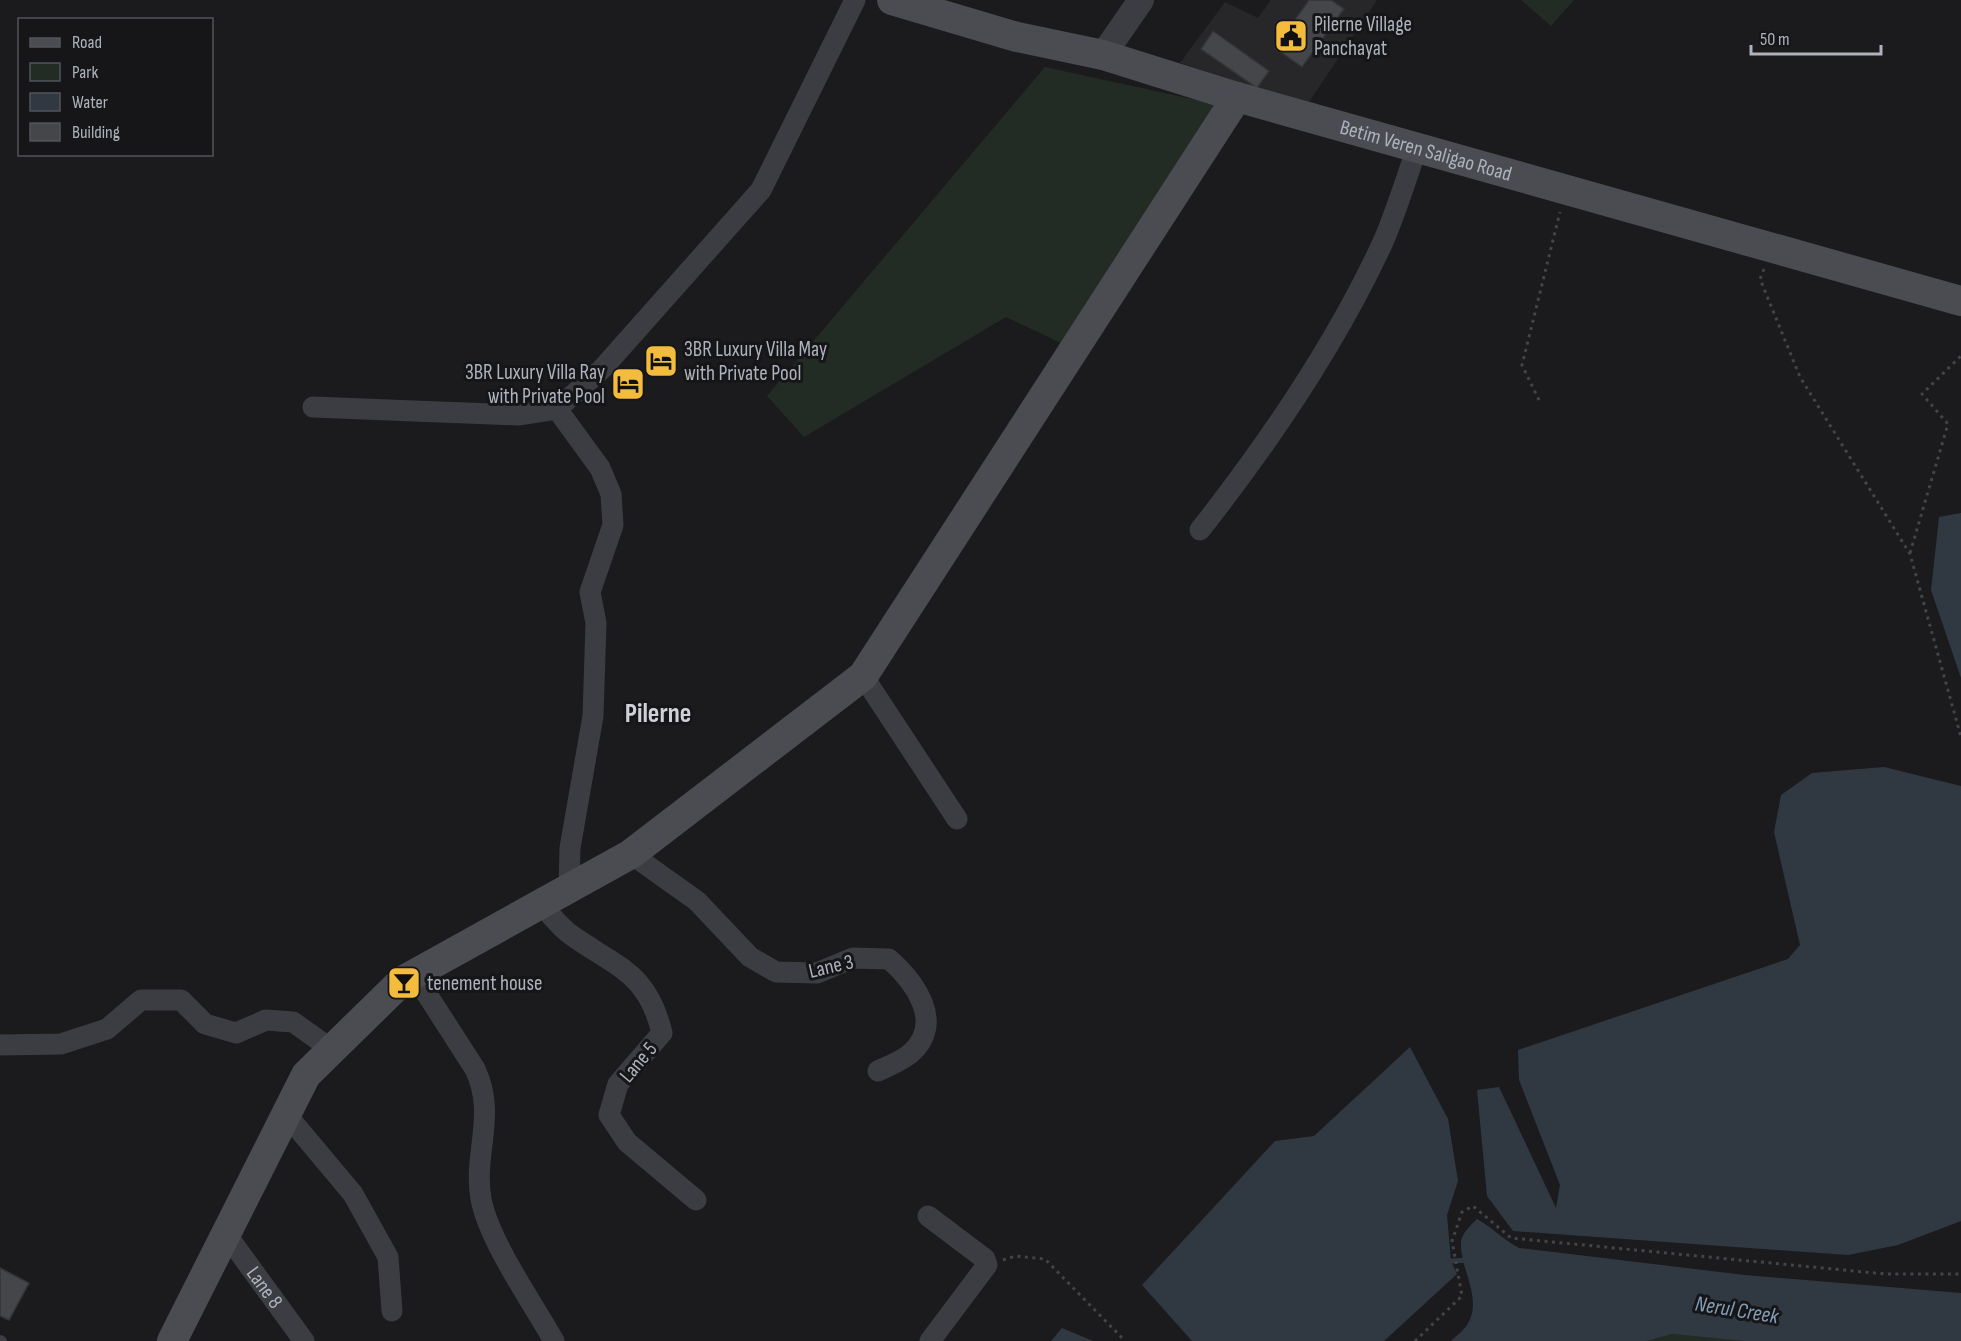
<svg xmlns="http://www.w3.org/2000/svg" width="1961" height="1341" font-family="'Sofia Sans Condensed',sans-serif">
	<rect width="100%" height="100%" fill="#1b1b1d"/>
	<path fill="#27272a" d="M1271 0H1377L1307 105 1180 63 1225 2 1258 18Z"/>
	<path fill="#222c24" d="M1521 0H1574L1551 26Z
		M1045 67 1215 104 1063 344 1006 317 804 437 767 396Z
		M1672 1334 1738 1340 1745 1341H1647Z"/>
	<path fill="#303942" d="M1961 513V678L1931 590 1939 517Z
		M1884 767 1961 786V1221L1898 1245 1848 1255 1513 1231 1487 1196 1477 1090 1499 1087 1556 1208 1560 1185 1519 1080 1518 1050 1788 959 1800 945 1774 832 1781 795 1812 773Z
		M1410 1047 1448 1119 1458 1181 1447 1215 1451 1261 1457 1274 1384 1341H1192L1142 1285 1275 1141 1314 1136Z
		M1477 1219C1492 1227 1502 1239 1519 1248L1745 1275 1961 1293V1341H1745L1672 1334 1647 1341H1451C1456 1336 1463 1331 1467 1325 1484 1299 1459 1268 1461 1242 1462 1233 1471 1225 1477 1219Z
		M1062 1328 1093 1341H1051Z"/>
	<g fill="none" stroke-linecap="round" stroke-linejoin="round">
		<path stroke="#303942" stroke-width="5" d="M1451 1261 1470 1260"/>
	</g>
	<path fill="#45464a" stroke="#353539" stroke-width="1.5" d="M1309 0H1331L1344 9 1302 67 1275 48Z
		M1213 31 1269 71 1257 88 1201 49Z
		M0 1268 29 1283 9 1320 0 1316Z"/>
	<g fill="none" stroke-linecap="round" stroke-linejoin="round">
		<path stroke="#424449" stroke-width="3" stroke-dasharray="3 4.5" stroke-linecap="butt" d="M1764 269 1760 279 1800 377 1910 554 1961 737
			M1539 400 1522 365 1560 212
			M1910 553 1948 424 1922 394 1961 356
			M1003 1260 1016 1256 1045 1259 1125 1341
			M1415 1341 1462 1296 1452 1241 1462 1212 1473 1206 1511 1238 1885 1274H1961"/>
		<path stroke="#3c3d42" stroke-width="10" d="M0 1340 2 1341"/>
		<g stroke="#3c3d42" stroke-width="21">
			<path d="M313 407 518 415 557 409 602 369 761 190 855 0"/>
			<path d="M557 409 600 468 611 494 613 525 590 592 596 623 593 716 570 848 569 888"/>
			<path d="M1200 530C1270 441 1335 346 1383 242 1396 212 1406 179 1417 148"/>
			<path d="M863 676 957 819"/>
			<path d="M631 854 697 901 750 957 776 972 817 973 853 958 889 959C915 982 945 1023 911 1053 902 1061 888 1066 878 1071"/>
			<path d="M541 904C551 915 561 929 574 937 619 968 648 974 662 1033L618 1084 609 1115 627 1142 696 1200"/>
			<path d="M414 974 475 1069C497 1115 473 1152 481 1199 489 1241 532 1302 554 1341"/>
			<path d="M0 1045 61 1044 107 1029 141 1000H181L205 1024 236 1033 266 1020 293 1022 331 1049"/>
			<path d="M286 1114 353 1194 388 1257 392 1311"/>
			<path d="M928 1216 985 1259 987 1265 930 1341"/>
			<path id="s1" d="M226 1234 304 1341"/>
		</g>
		<path stroke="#3c3d42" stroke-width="26" d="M1103 55 1141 0"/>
		<g stroke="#4a4c52" stroke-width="30">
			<path id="s2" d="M892 0 1017 37 1103 55 1237 97 1961 301"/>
			<path d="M172 1341 306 1075 402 981 631 854 863 676 1237 97"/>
		</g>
	</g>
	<defs>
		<symbol id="civic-square" viewBox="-11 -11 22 22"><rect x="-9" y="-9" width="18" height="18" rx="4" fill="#f4bc3c" stroke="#161618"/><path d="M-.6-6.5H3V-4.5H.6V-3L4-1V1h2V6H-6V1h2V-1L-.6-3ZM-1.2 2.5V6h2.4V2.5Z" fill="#111"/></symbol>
		<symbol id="hotel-square" viewBox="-11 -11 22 22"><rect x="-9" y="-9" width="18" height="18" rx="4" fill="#f4bc3c" stroke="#161618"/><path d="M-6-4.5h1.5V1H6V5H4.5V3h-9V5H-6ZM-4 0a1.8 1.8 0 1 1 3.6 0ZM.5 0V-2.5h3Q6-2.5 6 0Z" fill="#111"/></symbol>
		<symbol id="bar-square" viewBox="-11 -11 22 22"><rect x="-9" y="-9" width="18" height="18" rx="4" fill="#f4bc3c" stroke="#161618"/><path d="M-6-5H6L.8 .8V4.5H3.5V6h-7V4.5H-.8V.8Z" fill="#111"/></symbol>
	</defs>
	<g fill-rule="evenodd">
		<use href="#civic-square" x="1272" y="17" width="38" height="38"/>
		<use href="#hotel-square" x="642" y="342" width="38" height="38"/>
		<use href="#hotel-square" x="609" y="365" width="38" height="38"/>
		<use href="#bar-square" x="385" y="964" width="38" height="38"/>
	</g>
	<g text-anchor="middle" stroke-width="6" stroke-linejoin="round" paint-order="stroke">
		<g font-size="21" fill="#adb2bd" stroke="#161618" text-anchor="start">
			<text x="1314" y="31">Pilerne Village<tspan x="1314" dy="24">Panchayat</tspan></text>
			<text x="684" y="356">3BR Luxury Villa May<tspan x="684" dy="24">with Private Pool</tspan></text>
			<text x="605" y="379" text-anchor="end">3BR Luxury Villa Ray<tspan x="605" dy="24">with Private Pool</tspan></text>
			<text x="427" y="990">tenement house</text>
		</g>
		<g font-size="21" fill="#adb2bd" stroke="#161618">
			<text dy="7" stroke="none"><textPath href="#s2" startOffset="555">Betim Veren Saligao Road</textPath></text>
			<text transform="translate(831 966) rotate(-13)" y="7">Lane 3</text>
			<text transform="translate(638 1062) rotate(-50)" y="7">Lane 5</text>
			<text dy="7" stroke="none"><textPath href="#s1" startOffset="66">Lane 8</textPath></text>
		</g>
		<g font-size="22" font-style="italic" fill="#859eb7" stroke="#161618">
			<text transform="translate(1737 1309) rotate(9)" y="8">Nerul Creek</text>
		</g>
		<g font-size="27" font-weight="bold" fill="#ced1d9" stroke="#161618">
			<text x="658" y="722">Pilerne</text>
		</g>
	</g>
	<rect x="18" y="18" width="195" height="138" fill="#161618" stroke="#52545a" stroke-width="1.5"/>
	<rect x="30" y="38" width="30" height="9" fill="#4a4c52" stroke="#52545a" stroke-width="1.5"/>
	<text x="72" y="48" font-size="18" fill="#adb2bd">Road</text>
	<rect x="30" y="63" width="30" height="18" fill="#222c24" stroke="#52545a" stroke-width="1.5"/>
	<text x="72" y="78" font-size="18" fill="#adb2bd">Park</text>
	<rect x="30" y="93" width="30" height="18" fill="#303942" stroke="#52545a" stroke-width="1.5"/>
	<text x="72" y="108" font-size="18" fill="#adb2bd">Water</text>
	<rect x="30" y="123" width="30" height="18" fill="#45464a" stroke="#52545a" stroke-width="1.5"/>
	<text x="72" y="138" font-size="18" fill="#adb2bd">Building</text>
	<path d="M1751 45v9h130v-9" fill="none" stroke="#adb2bd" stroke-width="3"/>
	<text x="1760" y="45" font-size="18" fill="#adb2bd" stroke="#161618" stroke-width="4.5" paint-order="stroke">50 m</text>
</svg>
